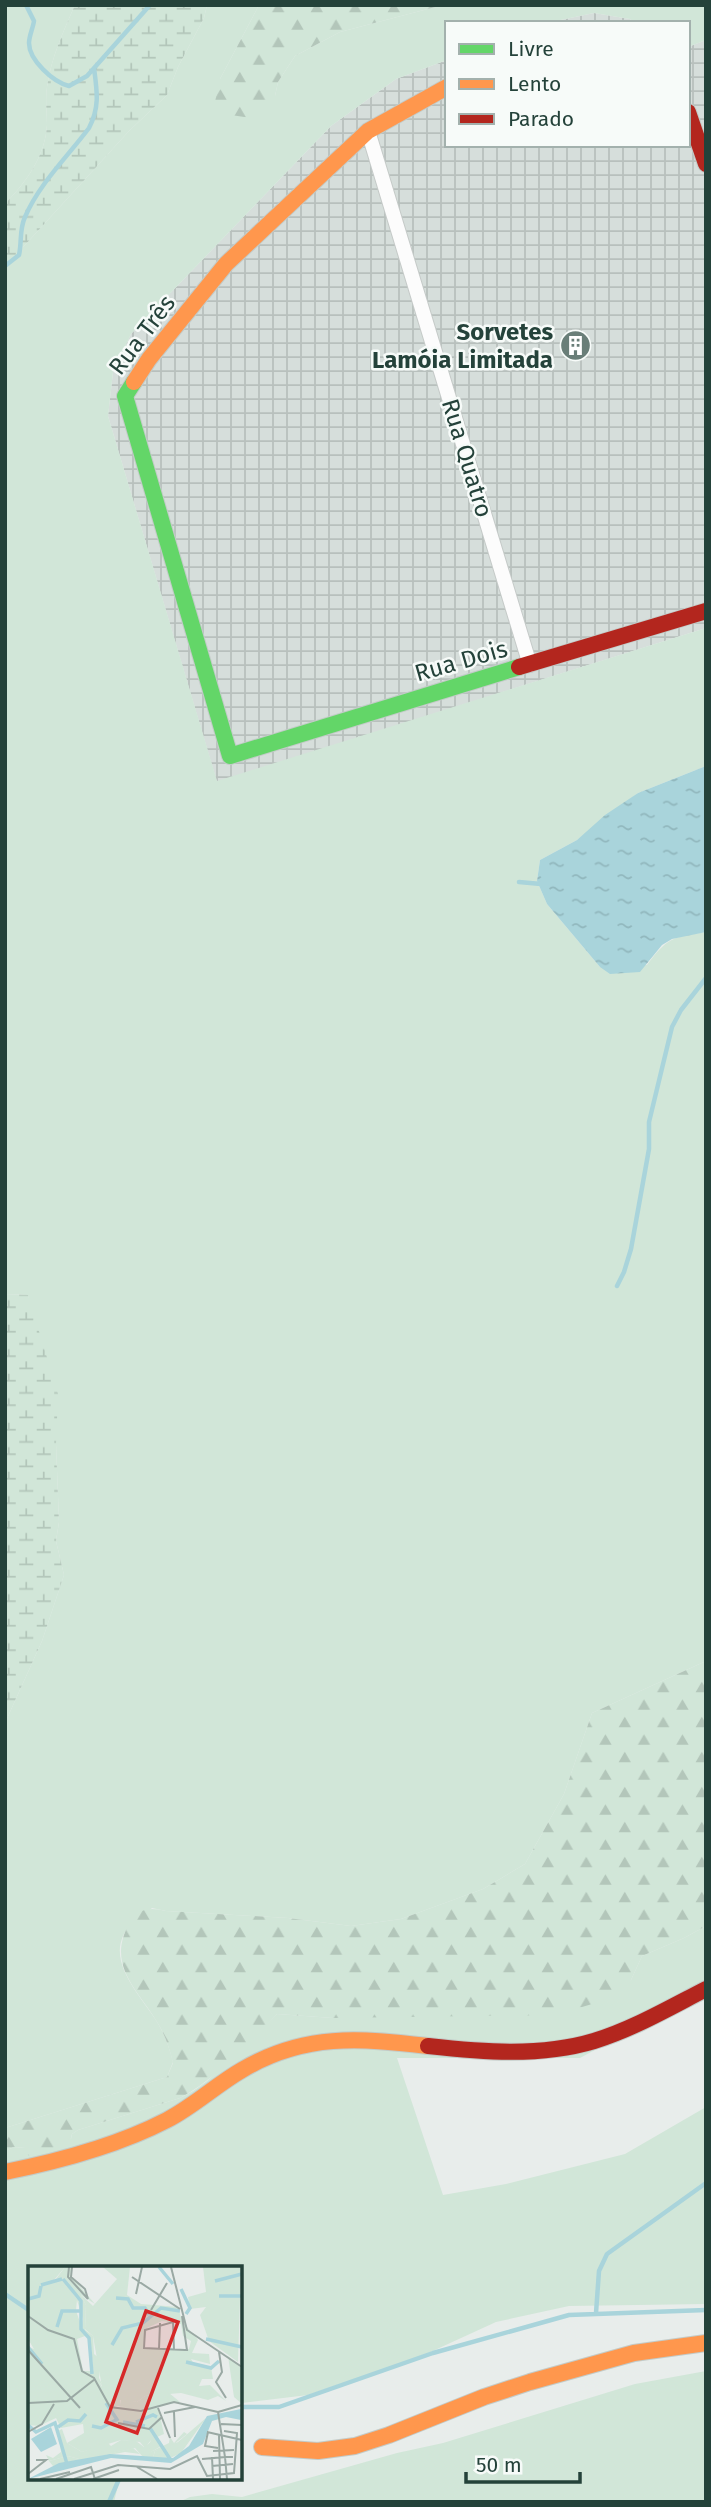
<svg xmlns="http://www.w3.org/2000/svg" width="711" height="2507" font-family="'Fira Sans',sans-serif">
	<defs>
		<pattern id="industrial-grid" width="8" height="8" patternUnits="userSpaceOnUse" patternTransform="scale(1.75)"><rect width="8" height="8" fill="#d6dedb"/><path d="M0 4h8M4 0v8" fill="none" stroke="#b8c0bd"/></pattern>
		<pattern id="forest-firs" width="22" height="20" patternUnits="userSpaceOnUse" patternTransform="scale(1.75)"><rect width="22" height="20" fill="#d1e6d8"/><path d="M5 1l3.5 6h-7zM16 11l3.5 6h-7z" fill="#b3c6ba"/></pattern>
		<pattern id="wetland-marsh" width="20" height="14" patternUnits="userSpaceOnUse" patternTransform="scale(1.75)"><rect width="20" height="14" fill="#d1e6d8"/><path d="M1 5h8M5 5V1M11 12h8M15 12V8" fill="none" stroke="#b3c6ba"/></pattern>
		<pattern id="water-ripples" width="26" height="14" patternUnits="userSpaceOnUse" patternTransform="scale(1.75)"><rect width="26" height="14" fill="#a9d4db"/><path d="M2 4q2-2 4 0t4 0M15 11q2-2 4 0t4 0" fill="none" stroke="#91b7bd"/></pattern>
	</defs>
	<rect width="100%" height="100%" fill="#e8edeb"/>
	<path fill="url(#industrial-grid)" d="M594 13 630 19 635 23H546Z
		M706 40V628L217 782 108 416 113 372 131 334 331 126 396 79 447 60V145H688V47Z"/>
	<path fill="#d1e6d8" d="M5 5H75C63 32 51 58 47 87 45 99 47 112 47 125 45 157 26 182 5 204Z
		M207 5H259L220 79 275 96 278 82 295 56 340 32 443 5H706V40L688 47V23H635L630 19 594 13 546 23H447V60L396 79 331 126 131 334 113 372 108 416 217 781 706 628V766L638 793 577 840 540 860 537 881 547 904 600 967 647 965C667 938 672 937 706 932V1661L592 1713 564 1794 525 1864 483 1889 401 1919 351 1926 288 1918 166 1911 152 1908C144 1915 129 1924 124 1934 107 1966 146 2001 160 2027 166 2038 170 2050 173 2062L167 2077 5 2128V1723L42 1641 64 1575 56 1541 59 1522 56 1444 28 1295 5 1294V267L129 131 167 95 178 67 204 18Z
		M706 1926V1990L580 2058H397L443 2195 506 2184 625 2154 706 2107V2304L569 2306 496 2322 424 2355 308 2395 242 2403H240V2267H30V2477H120L114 2502H5V2151L14 2147 25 2148 71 2139 72 2134 78 2130 180 2098 193 2091 207 2081 277 2014 333 2018 631 1980 642 1956 684 1938Z
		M706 2371V2502H179L190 2497 212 2494 242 2497 397 2453 443 2443 635 2384Z"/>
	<path fill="url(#forest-firs)" d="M259 5H443L340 32 295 56 278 82 275 96 251 118 231 115 214 106 220 79Z
		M706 1661V1926L684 1938 642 1956 631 1980 609 1999 555 2015 333 2018 277 2014C248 2044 217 2078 180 2098L78 2130 72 2134 68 2150 46 2167 28 2155 25 2148 14 2147 5 2151V2128L167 2077 173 2063C170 2050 166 2038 160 2027 141 1992 105 1967 129 1924 138 1908 150 1907 166 1911L288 1918 351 1926 401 1919 483 1889 525 1864 564 1794 592 1713Z"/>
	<path fill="url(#wetland-marsh)" d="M75 5H207L204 18 178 67 167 95 129 131 5 267V204C26 182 45 157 47 125 47 112 45 99 47 87 51 58 63 32 75 5Z
		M5 1294 28 1295 58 1394 56 1444 59 1522 56 1541 64 1575 42 1641 5 1723Z"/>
	<path fill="url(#water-ripples)" d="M706 766V932L672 939 662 945 640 972 610 974 600 967 547 904 537 881 540 860 577 840 605 815 638 793Z"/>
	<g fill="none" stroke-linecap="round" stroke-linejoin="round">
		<path stroke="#a9d4db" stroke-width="4.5" d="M26 5 34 21C33 28 29 36 29 43 29 60 53 82 69 86L87 76 150 5
			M5 266 19 255C22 242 19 230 25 217 39 184 68 156 89 128 100 107 97 91 94 68
			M519 882 541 884
			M617 1286 624 1272 631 1249 649 1149V1122L672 1027 681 1010 706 978
			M5 2294 30 2311
			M596 2313 599 2271 607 2254 706 2183
			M240 2407H279L433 2353 569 2315 706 2310
			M109 2502 120 2477"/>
		<defs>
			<path id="street" d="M368 131 530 665"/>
			<path id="fast" d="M134 382 125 396 230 756 519 667"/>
			<path id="slow" d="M134 382 149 359 226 264 368 131 447 87
				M5 2172C60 2161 117 2146 167 2120 194 2106 216 2085 242 2070 304 2033 360 2038 428 2046
				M262 2447 318 2451 355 2446 389 2435 484 2397 530 2382 634 2353 706 2343"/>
			<path id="jam" d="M688 112 706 164
				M519 667 706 611
				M428 2046C482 2052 541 2057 594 2041 633 2029 669 2008 706 1989"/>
		</defs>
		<use href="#street" stroke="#c5cac8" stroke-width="16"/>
		<use href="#fast" stroke="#c3cbc8" stroke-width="18"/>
		<use href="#slow" stroke="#c3cbc8" stroke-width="18"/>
		<use href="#jam" stroke="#c3cbc8" stroke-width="18"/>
		<use href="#street" stroke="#fcfcfc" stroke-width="14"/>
		<use href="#fast" stroke="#63d668" stroke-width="16"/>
		<use href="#slow" stroke="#ff974d" stroke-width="16"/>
		<use href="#jam" stroke="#b3261e" stroke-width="16"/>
	</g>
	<defs>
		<symbol id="building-disc" viewBox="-11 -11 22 22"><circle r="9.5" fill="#697e78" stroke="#f7fbf9"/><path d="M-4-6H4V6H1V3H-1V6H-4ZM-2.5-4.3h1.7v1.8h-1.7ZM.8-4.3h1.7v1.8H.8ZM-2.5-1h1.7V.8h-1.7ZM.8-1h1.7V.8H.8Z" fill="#fff"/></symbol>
	</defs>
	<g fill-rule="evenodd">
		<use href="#building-disc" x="558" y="328" width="35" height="35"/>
	</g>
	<g text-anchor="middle" stroke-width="5" stroke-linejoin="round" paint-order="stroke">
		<g font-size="24" font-weight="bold" fill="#24423a" stroke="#f7fbf9" text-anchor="end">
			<text x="553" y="340">Sorvetes<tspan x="553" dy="28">Lamóia Limitada</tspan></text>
		</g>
		<g font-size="24" fill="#24423a" stroke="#f7fbf9">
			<text transform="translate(142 335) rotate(-53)" y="8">Rua Três</text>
			<text transform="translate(467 458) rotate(73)" y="8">Rua Quatro</text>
			<text transform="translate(461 661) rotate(-16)" y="8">Rua Dois</text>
		</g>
	</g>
	<g transform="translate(28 2266)">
		<rect width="214" height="214" fill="#e8edeb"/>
		<path d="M0 1H37L26 14 40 21 49 33 48 45 57 70 49 73 55 105H64V101L74 121 65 70 57 63 58 39 53 29 65 40 89 13 75 1H102L99 29 113 38 150 41 154 55 170 74 164 87 181 88 182 98 163 93 167 100 183 101 185 113H174L171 120 182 119 198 135 190 130 180 134 153 127 117 130 109 136 92 134V139L85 141 137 138 130 142 136 168 129 171 135 179 116 190 123 174 117 182 112 176 93 174 54 186 39 177 56 167 55 158 33 162 28 152 11 160 0 159V81L6 83 0 73ZM134 55 153 58 155 70 163 75 161 83H115L119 62Z" fill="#d1e6d8" fill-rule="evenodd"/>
		<path d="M37 1H44L42 9 67 38 53 29 58 39 57 64 65 70 66 88 73 94 71 112 75 120 66 111 62 71 53 64 55 53 47 28 40 21 25 17ZM175 1H213L210 96 181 75 172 49 178 41 162 43 160 31 178 26ZM200 90 213 102V137L206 131ZM141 127 152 136 113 143 83 139H92L93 132 109 136 117 130ZM34 163 39 177 54 186 79 176 83 180 93 174 108 175 116 181 126 174 118 188 141 177 142 171 146 177 156 166 159 168 141 182 127 185 125 191H115L107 182 55 194 40 190 21 195 18 189 25 192 33 186 30 165Z" fill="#d1e6d8"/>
		<path d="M178 152 153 187 136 195 125 191 127 185 150 176ZM105 182 112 188 97 186 25 200 21 195 40 190 55 194Z" fill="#d1e6d8"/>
		<path d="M213 143V154L198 151 184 155 175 178 143 197 83 192 0 213 31 197 82 188 145 192 161 180 179 150ZM23 161 29 178 13 186 3 173Z" fill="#a9d4db"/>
		<path fill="none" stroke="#a9d4db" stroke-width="3.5" d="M131 1 145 18M35 13 53 35V63L61 72 64 108M187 15 214 8M13 19 34 13M153 23 162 42 158 48M191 30H214M88 32 100 33 105 42H117L121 49M0 33 11 30 13 20M29 61 34 45H54M178 73 214 81M84 79 94 62 115 57 133 42 152 45M0 81 14 98M158 96 183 102 191 95M78 137 90 155M95 156 117 160M108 156 125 149 129 151M0 159 8 166 27 157 39 198M64 160 73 162 88 154M30 161 40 154 52 155 58 148M122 162 142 193"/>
		<path fill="none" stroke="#9aa9a4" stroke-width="2" d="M41 1 40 11 60 33M44 1 43 11 57 23 60 33M143 1 159 64 214 101M104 11 152 43M108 28 114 1M123 44 139 17M0 50 20 64 46 73 54 105 66 112 82 141 113 145 146 136 190 146M131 83 132 57M0 84 52 142M146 84 145 56 117 64 116 82 157 84H159L154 50M191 86 194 106 188 116 198 132M0 137 39 135 67 113M130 142 142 172M146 146 147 171M136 147 167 141M90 157 121 163 134 151M193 158 214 159M0 166 14 158 26 138M179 166 214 174M180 166 177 180 190 182M191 169 192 213M185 185 206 184M184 191 185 213M174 193 197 191 190 146 214 139M184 200 205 198M109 201 129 213M0 208 18 194H8M12 213 42 206M28 213 63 201 67 213M46 213 90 199 142 203 169 190 179 210 206 207 209 167 196 165M65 213 91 204M199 213 197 191H205"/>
		<path fill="#d62828" fill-opacity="0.15" stroke="#d62828" stroke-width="3.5" d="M118 45 150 56 109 167 78 156Z"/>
		<rect width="214" height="214" fill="none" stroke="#24423a" stroke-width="3.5"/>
	</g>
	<rect width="711" height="2507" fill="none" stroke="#24423a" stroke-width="14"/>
	<rect x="445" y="21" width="245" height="126" fill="#f7fbf9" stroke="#a3b1ad" stroke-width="2"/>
	<rect x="459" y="44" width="35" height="10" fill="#63d668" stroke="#a3b1ad" stroke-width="2"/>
	<text x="508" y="56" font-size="21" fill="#24423a">Livre</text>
	<rect x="459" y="79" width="35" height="10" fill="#ff974d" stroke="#a3b1ad" stroke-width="2"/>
	<text x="508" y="91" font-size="21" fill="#24423a">Lento</text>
	<rect x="459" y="114" width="35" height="10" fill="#b3261e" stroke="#a3b1ad" stroke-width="2"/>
	<text x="508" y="126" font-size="21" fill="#24423a">Parado</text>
	<path d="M466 2472v10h114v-10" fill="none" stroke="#24423a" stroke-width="3.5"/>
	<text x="476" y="2472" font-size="21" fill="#24423a" stroke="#f7fbf9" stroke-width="5" paint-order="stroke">50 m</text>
</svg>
